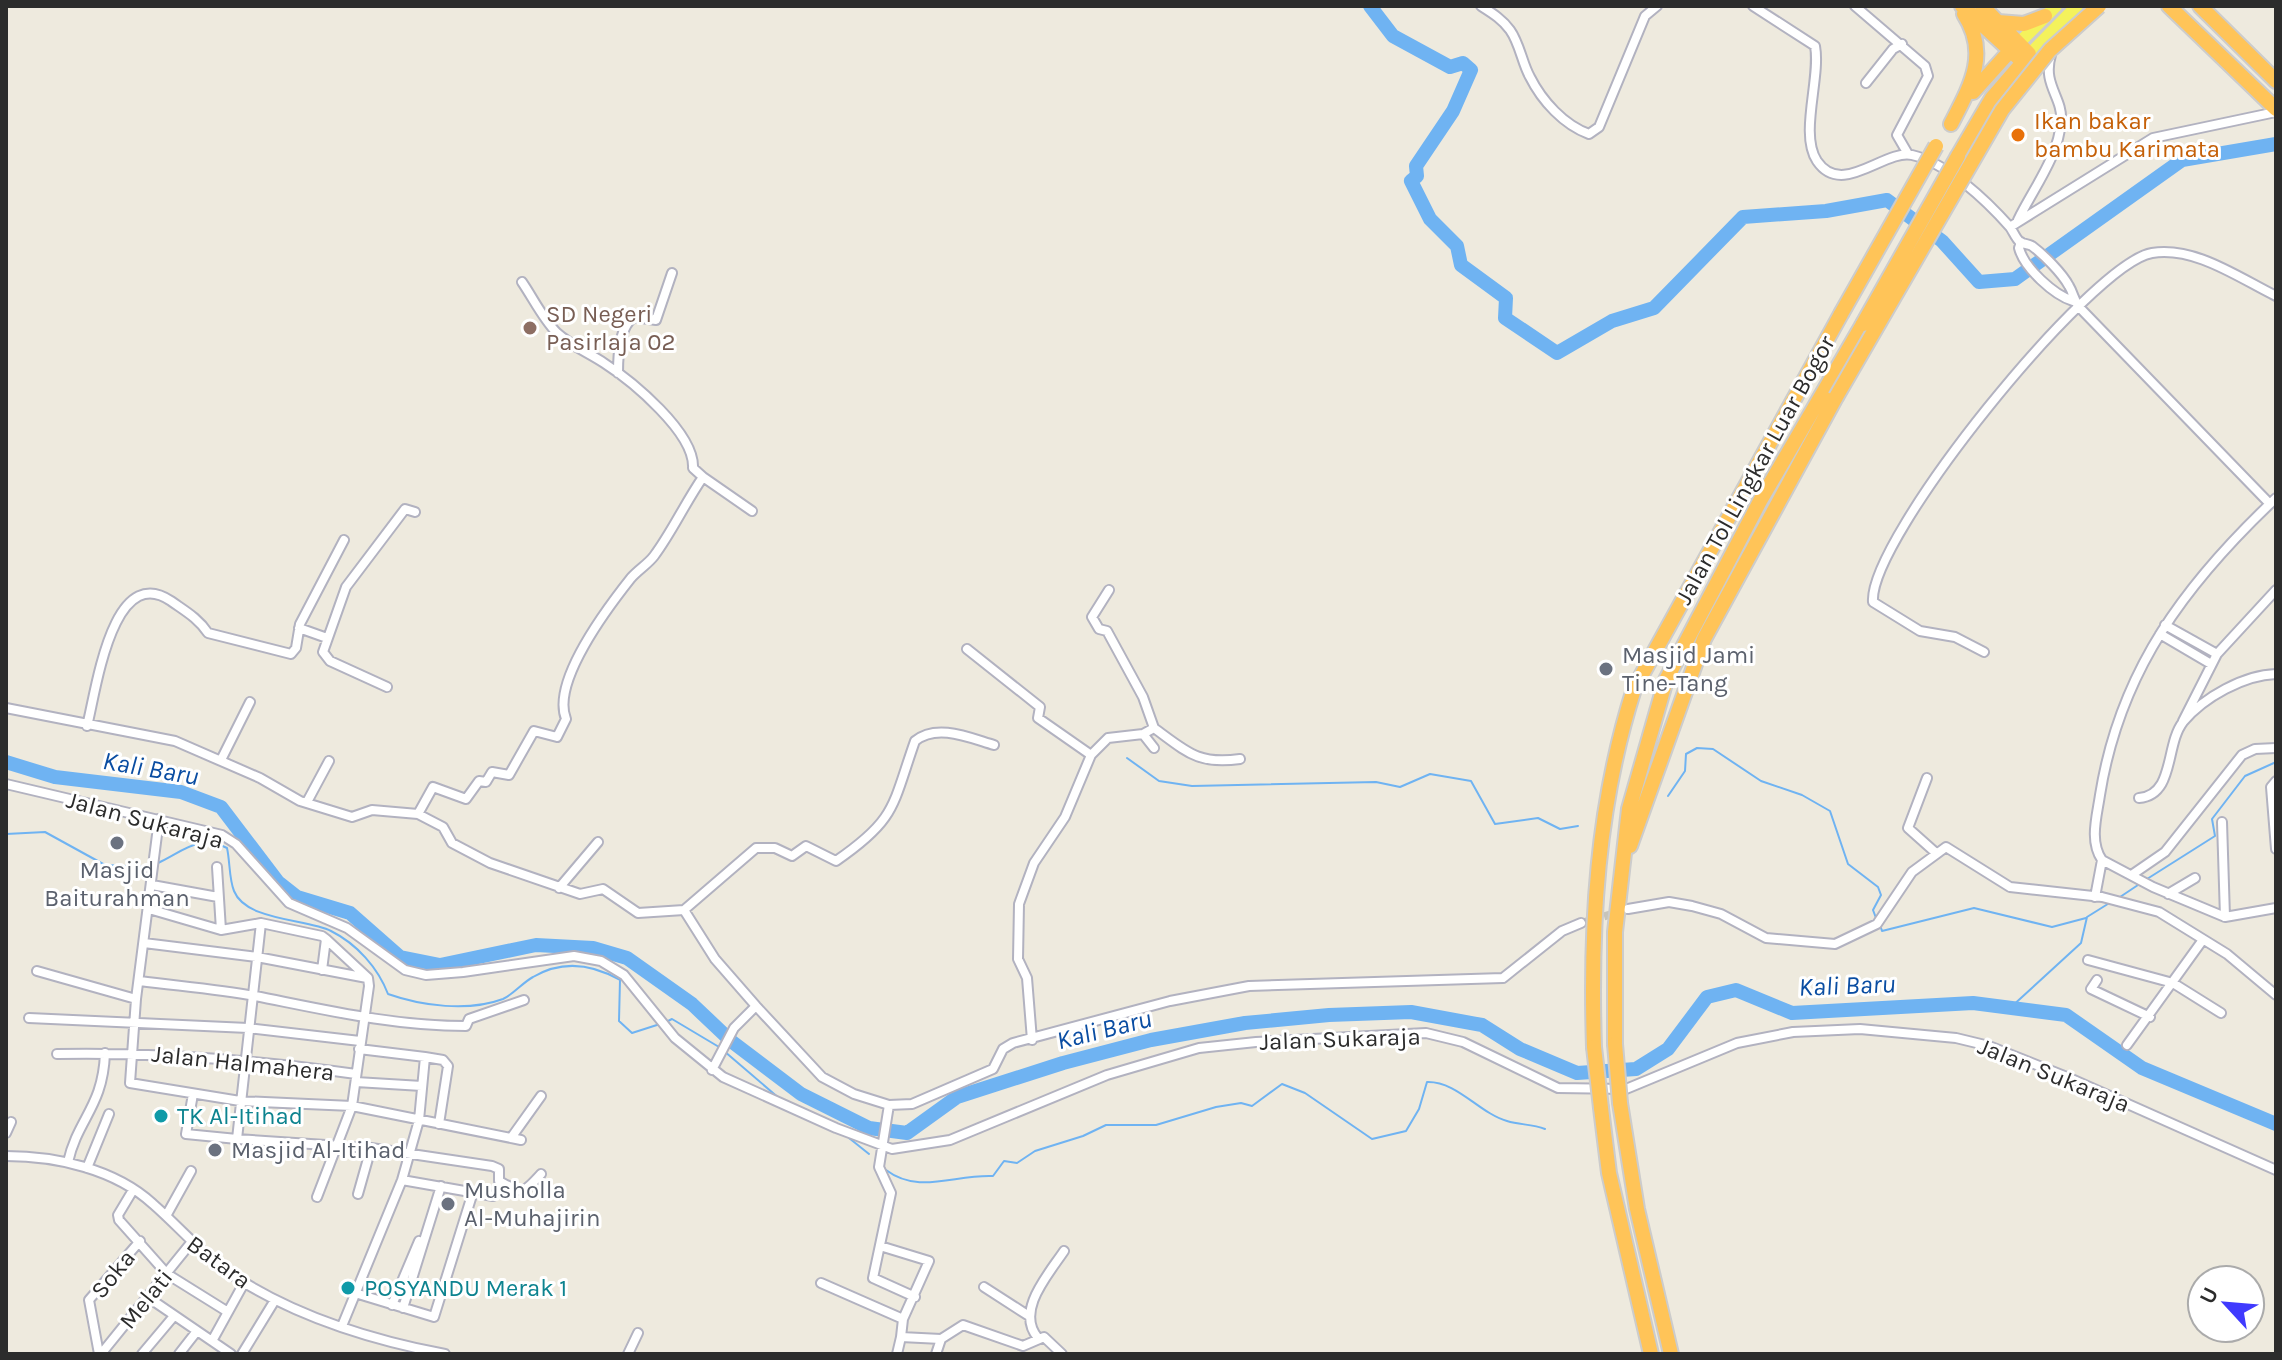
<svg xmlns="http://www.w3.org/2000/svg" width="2282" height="1360" font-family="Karla,sans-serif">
	<rect width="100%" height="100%" fill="#eeeade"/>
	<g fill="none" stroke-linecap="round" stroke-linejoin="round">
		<path stroke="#6fb3f2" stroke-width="2" d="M1127 758 1159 781 1192 786 1376 782 1400 787 1430 774 1471 781 1495 824 1538 818 1560 829 1578 826
			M1668 796 1685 771 1686 754 1697 748 1713 749 1761 781 1802 795 1830 811 1848 864 1878 887 1881 895 1873 910 1876 918
			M6 834 45 832 105 865 148 867
			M158 863C181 853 199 833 227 848 230 861 229 879 234 891 246 921 307 919 331 931 357 944 378 968 388 994 422 1006 468 1012 503 999 514 994 522 983 533 977 562 960 592 964 620 980L619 1021 632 1033 660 1024
			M2147 879 2215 836 2212 819 2245 776 2276 762
			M2120 897 2141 883
			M1881 928 1882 931 1974 908 2052 927 2086 918
			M577 946 578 955
			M2010 1008 2081 943 2087 917 2111 902
			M666 1022 672 1019 719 1047
			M724 1051 780 1099
			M793 1105 807 1110
			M849 1138 869 1154
			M886 1170C919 1195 955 1174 993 1176L1004 1161 1017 1163 1035 1151 1083 1136 1106 1125H1156L1216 1107 1241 1103 1252 1106 1282 1084 1305 1093 1372 1139 1406 1131 1419 1109 1427 1082C1457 1081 1479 1113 1507 1121 1520 1125 1532 1124 1545 1129"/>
		<path stroke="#6fb3f2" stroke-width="14" d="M1370 6 1393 36 1450 67 1463 63 1471 70 1453 111 1416 166 1417 176 1411 181 1430 219 1457 246 1461 265 1506 298 1505 318 1557 353 1612 321 1654 308 1743 217 1826 211 1887 200 1942 241 1979 282 2015 279 2182 160 2276 144
			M6 762 55 777 181 792 221 807 278 882 297 897 350 913 400 957 440 965 536 945 593 948 627 958 692 1004 731 1041 801 1094 869 1128 907 1133 957 1097 1063 1063 1151 1040 1245 1023 1329 1015 1411 1012 1482 1025 1520 1049 1577 1073 1636 1069 1668 1049 1707 997 1736 990 1792 1013 1973 1003 2066 1015 2142 1068 2276 1124"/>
		<path stroke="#c7c4ba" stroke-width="8" stroke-dasharray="8 4" stroke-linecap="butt" d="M1581 923 1619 912"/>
		<defs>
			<path id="street" d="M1481 6C1492 13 1502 19 1510 30 1520 44 1522 63 1530 77 1542 101 1564 125 1589 134L1599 127 1645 16 1657 6
				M1753 6 1815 46C1821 78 1799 134 1817 161 1842 198 1884 149 1912 155 1947 163 1986 200 2010 227 2013 231 2016 239 2020 242 2024 244 2028 244 2032 246 2044 255 2062 273 2069 286 2074 294 2073 300 2080 308L2270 504
				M1855 6 1925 66 1928 76 1897 135 1908 154
				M1866 83 1893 49 1902 44
				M2018 220C2033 189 2059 156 2061 121 2063 97 2042 85 2051 55
				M2010 227 2153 138 2276 112
				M2021 242 2019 248C2024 268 2054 295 2073 301
				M618 373C618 355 619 327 634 317L656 320 672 273
				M703 477 752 511
				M2276 498C2186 583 2120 670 2100 795 2097 816 2089 841 2102 860L2153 887 2225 917 2276 908
				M1109 590 1092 617 1099 629 1107 631 1143 697 1154 728 1143 734
				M2165 625 2217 654
				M299 628 327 638
				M2160 634 2211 664
				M967 649 1040 707 1038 718 1091 755
				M1984 652 1955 637 1920 631 1873 602C1868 539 2091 263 2152 253 2195 246 2239 278 2276 296
				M387 687 330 661 323 652 346 587 405 509 415 512
				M6 708 175 741 260 778 300 801 352 817 372 810 418 814 443 827 452 843 490 863 580 894 603 889 638 913 684 910 715 959 756 1006 822 1077 854 1094 889 1105 912 1104 993 1069 1003 1049 1013 1043 1170 1001 1249 986 1503 978 1562 931 1581 923
				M2183 721 2217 654 2276 590
				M87 726C96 692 112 561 171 601 185 611 198 618 208 633L291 654 296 648 300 624 344 540
				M1154 728C1187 752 1198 765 1240 759
				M221 760 250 702
				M1927 778 1908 828 1936 853
				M2276 781 2271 787 2276 849
				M6 784 222 835 236 844 289 903 347 928 405 970 426 975 463 972 574 956 601 961 624 975 675 1038 723 1077 836 1128 892 1149 950 1140 1107 1075 1199 1048 1256 1042 1426 1033 1463 1042 1558 1088 1626 1089 1737 1043 1793 1032 1860 1029 1956 1038 1989 1046 2067 1077 2276 1170
				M2139 798C2175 795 2165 745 2183 722 2204 697 2244 675 2276 674
				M307 802 329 761
				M418 814 433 787 466 799 479 781 486 782 492 772 509 775 534 731 557 737 566 719C551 682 608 607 631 578 638 570 648 564 654 556 672 532 685 503 703 477L693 468C695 433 632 381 604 363 589 353 570 345 557 333 543 319 533 298 522 282
				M159 819 136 999 130 1083 240 1101 352 1106 521 1140
				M2222 822 2225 917
				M217 867 221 930
				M2133 874 2165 852 2242 755 2255 749 2276 748
				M152 885 218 897
				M559 888 598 842
				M2168 894 2195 878
				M2095 897 2102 860
				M149 909 221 930 261 923 322 936 326 939 322 970
				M1628 909 1669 902 1692 906 1721 914 1766 938 1835 944 1877 924 1912 872 1946 847 2010 887 2102 897 2159 912 2227 954 2276 995
				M684 910 756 848H775L792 856 806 846 836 861C897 819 892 806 915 741 937 723 970 738 994 745
				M261 923 237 1139 371 1148 492 1166 499 1169V1181C523 1194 522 1195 541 1174
				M144 943 257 957 367 978
				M2088 960 2173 983 2221 1013
				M37 971 136 999
				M2097 980 2091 989 2150 1017
				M140 981C178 986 217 989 255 996 326 1010 393 1026 466 1026L469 1019 524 1000
				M29 1018 248 1028 360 1041
				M1032 1040 1027 978 1018 959 1019 904 1034 863 1065 817 1091 755 1108 738 1143 734 1154 748
				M2127 1045 2202 941
				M57 1054C158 1052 256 1060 356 1074
				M425 1057 443 1060 448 1066 439 1124
				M712 1070 734 1028 756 1006
				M356 1082 422 1086
				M193 1094 186 1134 237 1139
				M889 1105 879 1167 891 1193 873 1278 915 1297
				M6 1133 11 1122
				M511 1138 541 1096
				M6 1156C56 1156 115 1169 153 1204 186 1233 206 1260 245 1283 304 1319 377 1341 445 1354
				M68 1162C78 1118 103 1107 105 1053
				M87 1168 109 1114
				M402 1180 493 1196
				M133 1190 118 1215 119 1220 167 1274 228 1312
				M358 1194 371 1148
				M317 1197 352 1106 369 986 368 978 326 939
				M166 1216 191 1171
				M880 1246 929 1261 903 1319 901 1337
				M821 1283 903 1319
				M984 1287 1029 1316
				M355 1293 434 1317 473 1192
				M149 1298 231 1354
				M392 1305 419 1241
				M403 1308 441 1186
				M342 1326 402 1180 419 1120 425 1057 359 1049
				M1038 1338C1015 1311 1048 1275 1064 1251
				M212 1341 244 1283
				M99 1354 89 1300 140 1241
				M101 1354 190 1244
				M142 1354 174 1316
				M179 1354 197 1331
				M242 1354 275 1300
				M628 1354 638 1333
				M897 1354 901 1337 941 1339 963 1325 1023 1346 1044 1337 1062 1354
				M936 1354 941 1339"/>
			<path id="primary" d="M2013 49 2056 6
				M2023 61 2077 6"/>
			<path id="highway" d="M1982 6 2029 54
				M2169 6 2276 109
				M2200 6 2276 81
				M1998 22 2024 24 2045 16
				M1973 92 2010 51
				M1951 124C1970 87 1990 54 1964 14
				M1958 156 1992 98 2023 62 1962 6
				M1630 846 1704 639 1836 397
				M1615 1044V932L1629 809 1666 680 1760 501 1863 324
				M1594 1047C1590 926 1597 805 1634 689L1841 314
				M1620 1103 1637 1209 1671 1354
				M1601 1108 1609 1173 1651 1354"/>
		</defs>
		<use href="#street" stroke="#b2b2c0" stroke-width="12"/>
		<use href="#primary" stroke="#ccc" stroke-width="16"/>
		<use href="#highway" stroke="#ccc" stroke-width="18"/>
		<use href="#street" stroke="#fff" stroke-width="8"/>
		<use href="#primary" stroke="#f4f25c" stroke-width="12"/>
		<use href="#highway" stroke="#ffc458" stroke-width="14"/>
		<defs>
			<path id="highway-bridge" d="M1841 314 1936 146
				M1863 324 1958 156
				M1836 397 2002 110 2050 50 2099 6
				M1615 1044 1620 1103
				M1594 1047 1601 1108"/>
		</defs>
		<use href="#highway-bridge" stroke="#ccc" stroke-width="18" stroke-linecap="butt"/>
		<use href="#highway-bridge" stroke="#ffc458" stroke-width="14"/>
	</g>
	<circle fill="#e8710a" stroke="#fff" stroke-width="3" cx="2018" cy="135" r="8"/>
	<circle fill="#8d6e63" stroke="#fff" stroke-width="3" cx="530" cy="328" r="8"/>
	<g fill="#6b7280" stroke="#fff" stroke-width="3">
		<circle cx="1606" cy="669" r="8"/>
		<circle cx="117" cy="843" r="8"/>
		<circle cx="215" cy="1150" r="8"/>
		<circle cx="448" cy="1204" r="8"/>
	</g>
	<g fill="#0f9aa8" stroke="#fff" stroke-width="3">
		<circle cx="161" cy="1116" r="8"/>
		<circle cx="348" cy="1288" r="8"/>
	</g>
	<g text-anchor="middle" stroke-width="6" stroke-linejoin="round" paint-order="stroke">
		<g font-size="24" fill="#c56008" stroke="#fff" text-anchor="start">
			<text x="2034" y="129">Ikan bakar<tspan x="2034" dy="28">bambu Karimata</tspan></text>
		</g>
		<g font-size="24" fill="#785e54" stroke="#fff" text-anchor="start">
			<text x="546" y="322">SD Negeri<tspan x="546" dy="28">Pasirlaja 02</tspan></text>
		</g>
		<g font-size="24" fill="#2c2c2c" stroke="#fff">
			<text transform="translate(1755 470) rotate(-61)" y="8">Jalan Tol Lingkar Luar Bogor</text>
			<text transform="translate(145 820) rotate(15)" y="8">Jalan Sukaraja</text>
			<text transform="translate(1340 1039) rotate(-2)" y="8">Jalan Sukaraja</text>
			<text transform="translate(243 1063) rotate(6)" y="8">Jalan Halmahera</text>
			<text transform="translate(2054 1075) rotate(22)" y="8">Jalan Sukaraja</text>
			<text transform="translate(219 1262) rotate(36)" y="8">Batara</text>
			<text transform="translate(113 1274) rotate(-51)" y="8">Soka</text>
			<text transform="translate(146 1299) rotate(-51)" y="8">Melati</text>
		</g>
		<g font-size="24" fill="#5b616d" stroke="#fff" text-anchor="start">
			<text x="1622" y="663">Masjid Jami<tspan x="1622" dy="28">Tine-Tang</tspan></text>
			<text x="117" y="878" text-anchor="middle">Masjid<tspan x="117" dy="28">Baiturahman</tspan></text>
			<text x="231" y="1158">Masjid Al-Itihad</text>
			<text x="464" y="1198">Musholla<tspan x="464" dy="28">Al-Muhajirin</tspan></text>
		</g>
		<g font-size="24" fill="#0d838f" stroke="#fff" text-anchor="start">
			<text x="177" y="1124">TK Al-Itihad</text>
			<text x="364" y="1296">POSYANDU Merak 1</text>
		</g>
		<g font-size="26" font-style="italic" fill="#0a4da2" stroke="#fff">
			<text transform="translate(151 768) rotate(10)" y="9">Kali Baru</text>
			<text transform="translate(1847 985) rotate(-2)" y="9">Kali Baru</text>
			<text transform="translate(1104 1029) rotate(-14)" y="9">Kali Baru</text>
		</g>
	</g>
	<rect width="2282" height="1360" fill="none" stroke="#2c2c2c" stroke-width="16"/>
	<g transform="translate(2226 1304) rotate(296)"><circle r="38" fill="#ffffff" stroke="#ababab" stroke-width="2"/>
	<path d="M0-6L14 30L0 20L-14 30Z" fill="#403afe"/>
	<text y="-12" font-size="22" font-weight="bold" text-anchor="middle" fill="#2c2c2c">U</text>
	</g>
</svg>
